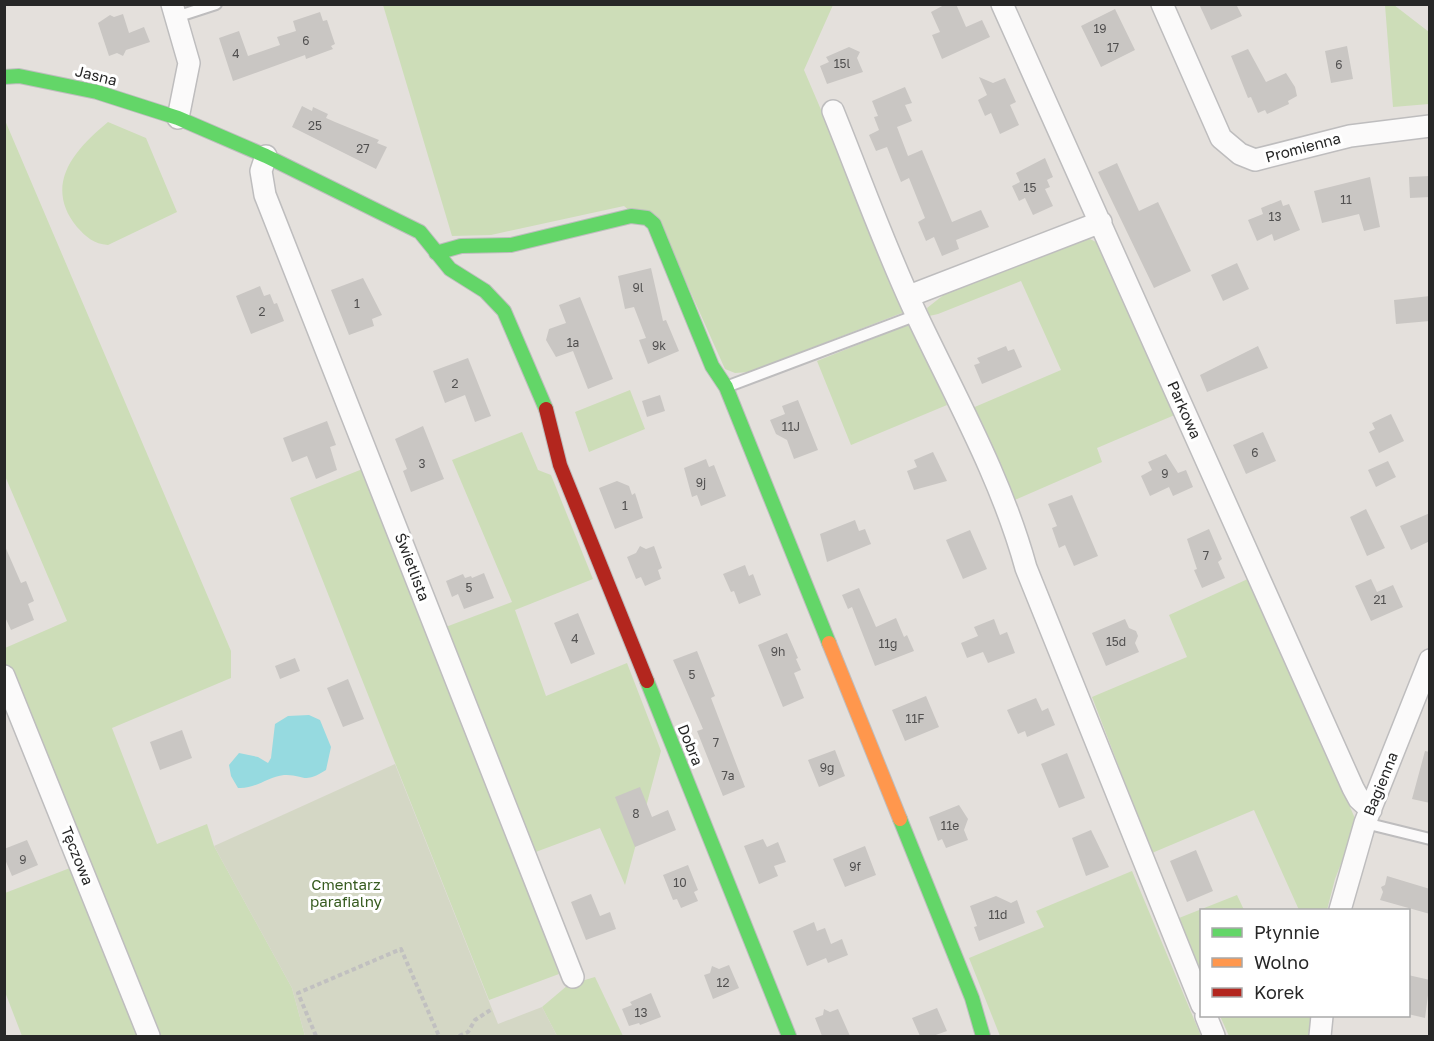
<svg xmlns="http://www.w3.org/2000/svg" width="1434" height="1041" font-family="'Golos Text',sans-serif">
	<rect width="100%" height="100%" fill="#e4e0dc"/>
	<path fill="#cdddb8" d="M383 5H833L804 70 907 311 749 372 735 373 725 369 670 246 624 206 491 235 452 236Z
		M1385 5H1394L1429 32V104L1393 107Z
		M4 118 231 651V678L112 728 157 844 207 824 214 846 292 988 305 1036H154L5 664V648L67 621 5 476Z
		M108 122 146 138 177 212 108 245C94 244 86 237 77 227 43 185 74 150 108 122Z
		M1088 238 1104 246 1177 414 1097 448 1102 462 1010 502 970 409 1061 370 1021 281 938 314 929 316 927 308 946 293Z
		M907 325 914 328 947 405 851 445 817 361Z
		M630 390 645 429 589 452 575 412Z
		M522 432 538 470 551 475 593 579 515 610 546 696 627 663 661 751 625 885 600 828 533 853 497 754 443 628 512 602 452 460Z
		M365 468 469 731 559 974 489 1000 290 498Z
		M1250 578 1357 823 1335 879 1327 910H1299L1254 810 1152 853 1092 697 1187 657 1169 615Z
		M70 868 137 1036H22L5 992V893Z
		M1132 871 1201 1036H1000L969 958 1044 927 1036 911Z
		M1237 895 1244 910H1202L1201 971 1179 918Z
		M595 977 623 1036H557L542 1007 568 985Z
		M1220 1016H1310L1311 1017 1308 1036H1229Z"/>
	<path fill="#d4d7c5" d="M395 764 498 1024 542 1007 557 1036H305L292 988 214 846Z"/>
	<path fill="#96dae0" d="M309 715 320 720 331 747 326 770C303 785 304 774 284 775 267 777 256 789 238 788L231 776 229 765 239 753 258 757 268 763 271 758 275 724 288 716Z"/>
	<path fill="#c9c6c3" d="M946 4H956L966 27 982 20 990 37 942 59 932 35 940 32 931 12Z
		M1199 4H1236L1242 16 1211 30Z
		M1115 9 1135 50 1101 67 1081 26Z
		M320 12 323 21 327 20 335 44 331 46 333 49 306 59 305 55 233 81 219 38 239 31 248 56 280 45 277 37 296 31 293 21Z
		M123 14 129 33 144 27 150 42 126 50 123 56 117 53 109 56 98 23 110 15 114 17Z
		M1347 46 1353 79 1331 83 1325 51Z
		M849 47 860 52 857 58 863 72 827 84 820 66 829 62 826 57Z
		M1248 49 1266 82 1286 73 1295 87 1297 96 1288 101 1289 104 1267 114 1265 110 1258 113 1251 97 1248 98 1231 56Z
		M979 77 993 83 1005 78 1016 102 1010 105 1019 125 1000 134 991 113 985 116 978 100 987 95Z
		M905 87 912 103 905 105 912 121 897 127 908 156 922 150 952 222 981 210 989 227 956 240 959 249 942 256 934 237 926 241 918 222 925 218 909 178 901 182 887 147 876 151 869 135 879 130 874 117 878 116 872 101Z
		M302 106 312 111 313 107 328 114 326 118 335 122 379 140 377 143 387 147 376 169 292 127Z
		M1045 158 1053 177 1047 180 1050 187 1045 189 1053 206 1033 215 1025 198 1019 201 1012 186 1020 182 1016 173Z
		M1117 163 1139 211 1158 202 1191 271 1154 288 1098 172Z
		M1430 176V197L1410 198 1409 177Z
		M1370 177 1380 227 1364 231 1359 214 1322 223 1314 191Z
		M1281 200 1283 206 1289 204 1300 230 1274 241 1272 234 1257 241 1248 220 1263 214 1261 208Z
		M1237 263 1249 289 1223 301 1211 275Z
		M651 268 663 321 666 320 679 351 648 364 639 340 646 338 634 307 625 309 618 276Z
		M363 278 382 315 372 319 374 326 349 335 331 290Z
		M260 286 264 296 270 294 274 304 277 303 284 321 251 334 236 296Z
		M1430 296V321L1396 324 1394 300Z
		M580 297 613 379 588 389 573 351 556 357 546 340 549 329 566 323 559 305Z
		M1006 346 1008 351 1014 349 1022 367 982 384 974 365 980 363 977 358Z
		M1258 346 1268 368 1207 392 1200 375Z
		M468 358 491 416 475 422 465 395 445 403 433 371Z
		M660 395 665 411 647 417 642 401Z
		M798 400 818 450 794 459 787 440 776 434 770 420 785 414 782 406Z
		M1391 414 1404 441 1379 453 1369 432 1375 429 1372 423Z
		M327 421 336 445 330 447 337 470 316 479 307 456 292 462 283 438Z
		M423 426 444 479 411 492 403 471 407 469 395 439Z
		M1263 432 1276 461 1246 474 1233 445Z
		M933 452 947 481 914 490 907 471 917 467 914 460Z
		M1166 454 1178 473 1186 470 1193 487 1173 496 1169 487 1150 496 1141 476 1152 470 1148 462Z
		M706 459 709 467 714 465 726 496 701 506 697 495 692 497 684 468Z
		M1388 461 1396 477 1376 487 1368 470Z
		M617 481 629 486 632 495 635 493 643 518 615 529 599 488Z
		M1072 495 1098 556 1074 566 1065 545 1059 548 1052 528 1057 526 1048 504Z
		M1366 509 1385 548 1367 556 1350 517Z
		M1430 513V541L1411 550 1400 526Z
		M855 520 859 531 865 529 871 544 827 562 820 534Z
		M1209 529 1222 559 1218 562 1225 578 1202 588 1194 570 1197 569 1187 539Z
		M970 530 987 569 963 579 946 540Z
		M4 544 21 583 26 581 34 601 28 604 34 620 11 630 4 615Z
		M640 546 646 549 654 546 662 568 658 570 661 579 645 586 641 577 636 579 627 557 636 553Z
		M745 565 749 576 753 574 761 595 739 604 734 591 731 592 723 574Z
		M484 573 494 598 464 609 458 594 452 597 446 581 463 574 465 578 471 576 472 578Z
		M1371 579 1377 592 1393 585 1403 607 1371 621 1355 586Z
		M859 588 876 627 896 618 904 637 907 635 914 651 875 666 852 607 848 609 842 595Z
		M578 613 595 654 571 664 554 623Z
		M994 619 1000 635 1007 632 1015 653 988 663 983 652 967 658 961 643 978 636 974 627Z
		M1125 619 1129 628 1136 631 1138 636 1135 643 1139 652 1106 666 1092 633Z
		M787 633 798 658 796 659 801 670 794 673 804 698 783 707 758 645Z
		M697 651 715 696 711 698 745 787 723 796 697 731 703 729 673 660Z
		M295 658 300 671 280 679 275 666Z
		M348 679 364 719 343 727 327 688Z
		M926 696 939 727 905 741 892 710Z
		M1036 698 1042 711 1048 708 1055 725 1027 737 1025 731 1018 734 1007 710Z
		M182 730 192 758 160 770 150 742Z
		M835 750 845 776 819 787 808 760Z
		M1425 751 1430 752V803L1412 799Z
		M1067 753 1085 798 1059 808 1041 764Z
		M640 787 652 817 668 810 676 830 635 847 615 797Z
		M959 805 968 819 964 830 968 840 946 848 942 839 938 841 929 817Z
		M1091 830 1109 867 1086 876 1072 838Z
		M763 839 767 847 778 842 786 862 774 866 778 876 759 884 744 846Z
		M27 840 38 865 12 876 4 857V849Z
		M865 846 876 875 845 887 833 859Z
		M1196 850 1213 891 1187 902 1170 861Z
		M688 865 698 890 694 892 698 901 681 908 677 899 673 900 663 875Z
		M1387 876 1430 889V914L1380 900 1383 892 1381 887 1385 885Z
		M591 894 600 916 610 912 616 929 586 940 571 902Z
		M996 896 1011 903 1017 900 1025 923 979 941 974 927 977 926 970 906Z
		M814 922 817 931 825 928 831 944 842 939 848 955 828 963 826 958 807 966 793 931Z
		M729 965 739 988 713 999 704 975 710 973 712 966 719 969Z
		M1408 975 1430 980 1425 1018 1408 1014Z
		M651 993 661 1017 640 1025 639 1023 629 1026 622 1009 632 1005 630 1002Z
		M937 1008 947 1031 933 1036H920L912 1018Z
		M824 1009 830 1012 838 1009 850 1036H822L815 1018 823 1015Z"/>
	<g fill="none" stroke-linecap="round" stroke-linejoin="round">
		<defs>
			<path id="lane" d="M176 17 216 4
				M726 387 917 315
				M1365 823 1430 839"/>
			<path id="street" d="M172 4 189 63 178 118
				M1002 4 1353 788 1359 799 1371 810
				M1162 4 1221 138 1240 154 1255 160 1350 136 1430 126
				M833 111C861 180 886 251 918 318 957 400 1002 480 1026 568L1202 1005
				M266 156 261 171 265 195 573 977
				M909 296 1101 222
				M4 676 149 1036
				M1340 910 1365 823 1430 660
				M1206 1016 1214 1036
				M1320 1036 1322 1016"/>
			<path id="fast" d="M4 77 19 76 97 92 178 118 266 156 420 232 450 269 485 291 504 311 546 409
				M436 253 461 246 511 245 631 216 647 218 654 224 712 366 726 387 829 643
				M647 681 789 1036
				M900 819 972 998 983 1036"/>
			<path id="slow" d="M829 643 900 819"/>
			<path id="jam" d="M546 409 560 465 647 681"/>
		</defs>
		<use href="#lane" stroke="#bebdbe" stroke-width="14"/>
		<use href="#street" stroke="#bebdbe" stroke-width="24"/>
		<use href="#fast" stroke="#bebdbe" stroke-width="16"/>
		<use href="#slow" stroke="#bebdbe" stroke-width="16"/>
		<use href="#jam" stroke="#bebdbe" stroke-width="16"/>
		<path stroke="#c1c0c0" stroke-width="4" stroke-dasharray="4.5 3" stroke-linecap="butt" d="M316 1036 298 993 401 949 439 1036
			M459 1036 468 1032 475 1020 492 1009"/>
		<use href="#lane" stroke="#fbfafa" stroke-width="10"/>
		<use href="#street" stroke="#fbfafa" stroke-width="21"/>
		<use href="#fast" stroke="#63d668" stroke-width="14"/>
		<use href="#slow" stroke="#ff974d" stroke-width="14"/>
		<use href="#jam" stroke="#b3261e" stroke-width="14"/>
	</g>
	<g text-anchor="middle" stroke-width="6" stroke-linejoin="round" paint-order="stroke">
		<g font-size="12" fill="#515050">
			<text x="1100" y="33">19</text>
			<text x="306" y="45">6</text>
			<text x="1113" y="52">17</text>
			<text x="236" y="58">4</text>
			<text x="842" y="68">15l</text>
			<text x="1339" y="69">6</text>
			<text x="315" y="130">25</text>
			<text x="363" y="153">27</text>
			<text x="1030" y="192">15</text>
			<text x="1346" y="204">11</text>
			<text x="1275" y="221">13</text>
			<text x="638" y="292">9l</text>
			<text x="357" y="308">1</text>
			<text x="262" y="316">2</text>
			<text x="573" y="347">1a</text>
			<text x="659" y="350">9k</text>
			<text x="455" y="388">2</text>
			<text x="791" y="431">11J</text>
			<text x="1255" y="457">6</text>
			<text x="422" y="468">3</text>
			<text x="1165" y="478">9</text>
			<text x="701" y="487">9j</text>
			<text x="625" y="510">1</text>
			<text x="1206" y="560">7</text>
			<text x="469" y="592">5</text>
			<text x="1380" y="604">21</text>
			<text x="575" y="643">4</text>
			<text x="1116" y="646">15d</text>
			<text x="888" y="648">11g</text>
			<text x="778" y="656">9h</text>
			<text x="692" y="679">5</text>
			<text x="915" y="723">11F</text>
			<text x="716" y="747">7</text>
			<text x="827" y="772">9g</text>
			<text x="728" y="780">7a</text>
			<text x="636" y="818">8</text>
			<text x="950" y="830">11e</text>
			<text x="23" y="864">9</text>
			<text x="855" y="871">9f</text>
			<text x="680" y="887">10</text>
			<text x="998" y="919">11d</text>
			<text x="723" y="987">12</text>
			<text x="641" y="1017">13</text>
		</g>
		<g font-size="15" fill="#272727" stroke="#fff">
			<text transform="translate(96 76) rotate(14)" y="5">Jasna</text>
			<text transform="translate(1303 148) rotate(-15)" y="5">Promienna</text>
			<text transform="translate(1184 410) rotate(66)" y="5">Parkowa</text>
			<text transform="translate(412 567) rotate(69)" y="5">Świetlista</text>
			<text transform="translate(690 745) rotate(68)" y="5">Dobra</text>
			<text transform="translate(1381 784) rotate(-68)" y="5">Bagienna</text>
			<text transform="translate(77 856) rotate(68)" y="5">Tęczowa</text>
		</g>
		<g font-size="15" fill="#365b1f" stroke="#fff">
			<text x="346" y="890">Cmentarz<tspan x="346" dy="17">parafialny</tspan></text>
		</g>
	</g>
	<rect width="1434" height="1041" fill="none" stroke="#272727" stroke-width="12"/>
	<rect x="1200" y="909" width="210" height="108" fill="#ffffff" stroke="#a9a9a9" stroke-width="1.5"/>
	<rect x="1212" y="928" width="30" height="9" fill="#63d668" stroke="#a9a9a9" stroke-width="1.5"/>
	<text x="1254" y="939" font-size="18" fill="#272727">Płynnie</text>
	<rect x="1212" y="958" width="30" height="9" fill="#ff974d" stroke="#a9a9a9" stroke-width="1.5"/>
	<text x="1254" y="969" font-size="18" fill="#272727">Wolno</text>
	<rect x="1212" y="988" width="30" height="9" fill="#b3261e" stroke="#a9a9a9" stroke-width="1.5"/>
	<text x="1254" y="999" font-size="18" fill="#272727">Korek</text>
</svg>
